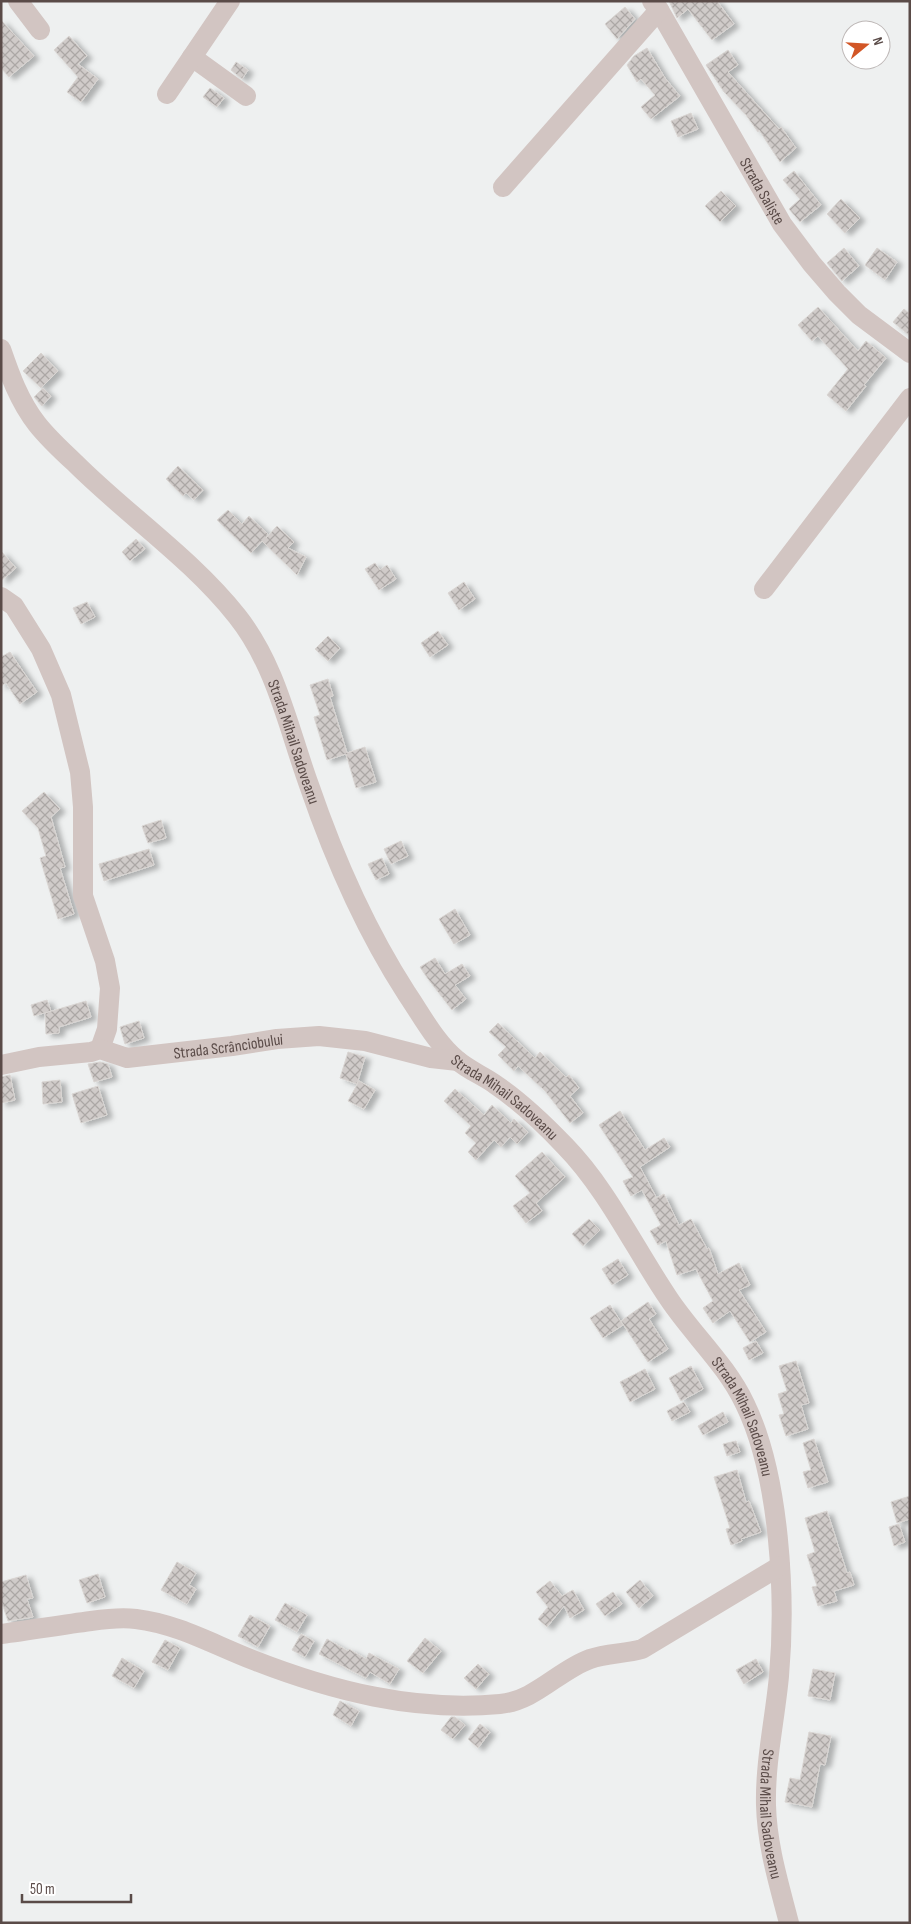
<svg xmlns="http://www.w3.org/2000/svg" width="911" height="1924" font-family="'Sofia Sans Condensed',sans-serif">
	<defs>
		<pattern id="building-cross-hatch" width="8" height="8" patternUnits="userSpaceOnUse" patternTransform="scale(1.25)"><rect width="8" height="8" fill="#d0cbc9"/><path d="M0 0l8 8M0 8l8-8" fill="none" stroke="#aca7a5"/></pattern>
		<filter id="shadow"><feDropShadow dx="5.5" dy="3" stdDeviation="2.5" flood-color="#0004"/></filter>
	</defs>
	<rect width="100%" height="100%" fill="#eef0f0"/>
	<path fill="url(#building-cross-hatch)" stroke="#d9d5d2" filter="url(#shadow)" d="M669 1H717L734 24 712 40 688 9 677 18Z
		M625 7 635 19 617 39 605 24Z
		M1 20 34 56 9 77 1 68Z
		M69 36 87 56 78 64 98 79 81 102 67 92 78 77 54 50Z
		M647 48 665 78 680 96 651 119 641 107 655 95 641 79 637 82 627 65 634 56Z
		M728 50 738 65 728 72 779 129 781 127 796 148 780 162 759 130 758 132 746 115 724 92 706 65Z
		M236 62 248 70 242 79 231 70Z
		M210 88 224 98 217 107 203 97Z
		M691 113 698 129 678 137 671 121Z
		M794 171 821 205 800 222 789 209 800 199 783 180Z
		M721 191 736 206 720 222 705 206Z
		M841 199 860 218 845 233 827 214Z
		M844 248 859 266 842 281 827 263Z
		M877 248 897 262 885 280 865 265Z
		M818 307 858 351 866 341 886 358 864 385 866 386 846 411 827 395 848 369 818 336 812 341 798 325Z
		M904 309 910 314V336L893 322Z
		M41 353 58 371 41 388 23 371Z
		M43 388 51 396 42 406 34 397Z
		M178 466 203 490 194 500 186 493 183 496 166 479Z
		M228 510 242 524 249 516 268 534 266 538 277 526 294 542 288 548 306 557 297 575 262 541 251 553 217 520Z
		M136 539 145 549 130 561 122 552Z
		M1 551 16 568 1 581Z
		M375 563 380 570 387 565 396 579 379 590 365 569Z
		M464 582 475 599 459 610 448 593Z
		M87 602 95 617 81 624 73 608Z
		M438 631 448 645 430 657 421 643Z
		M328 636 340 648 328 661 315 649Z
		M10 652 37 692 20 704 6 683 1 686V657Z
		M328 679 333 696 330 697 347 753 365 747 376 782 356 788 346 754 327 760 314 717 320 715 310 685Z
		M44 792 60 809 51 817 65 867 60 868 74 914 58 919 40 858 46 856 38 828 22 811Z
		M161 820 166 838 148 843 142 826Z
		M401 841 408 856 391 864 384 849Z
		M149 849 154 865 104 881 99 864Z
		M382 858 389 874 376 880 368 864Z
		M455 909 470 935 454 944 439 919Z
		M435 958 445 974 462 964 470 976 455 985 466 999 452 1010 428 979 420 967Z
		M47 1000 51 1011 34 1016 31 1005Z
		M86 1001 91 1017 59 1027V1033L46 1034 45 1013Z
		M139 1021 144 1038 125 1044 120 1027Z
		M498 1023 535 1058 540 1052 566 1077 569 1075 579 1088 570 1096 583 1113 570 1123 545 1091 518 1066 514 1071 498 1055 506 1047 489 1032Z
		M348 1052 365 1057 357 1084 340 1078Z
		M100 1062 108 1064 112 1077 94 1082 88 1064Z
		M10 1075 15 1100 1 1103V1077Z
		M60 1080 62 1102 43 1104 42 1082Z
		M359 1081 375 1090 364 1109 348 1101Z
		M98 1086 107 1115 81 1123 72 1094Z
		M455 1089 484 1115 492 1105 511 1123 514 1119 528 1132 517 1144 510 1137 501 1147 494 1140 476 1160 468 1152 476 1143 465 1133 471 1126 444 1101Z
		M620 1111 645 1150 664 1138 670 1147 640 1167 656 1197 652 1200 664 1194 679 1225 691 1219 707 1249 709 1248 718 1274 739 1263 750 1285 739 1290 766 1332 750 1342 730 1311 713 1323 703 1308 713 1301 696 1269 677 1275 666 1241 658 1245 650 1231 661 1225 642 1190 631 1196 623 1181 633 1177 599 1125Z
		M542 1152 565 1177 536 1203 542 1211 526 1223 513 1206 530 1193 515 1176Z
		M589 1219 600 1230 583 1246 572 1234Z
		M618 1259 628 1275 612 1285 602 1269Z
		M648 1302 656 1314 649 1319 668 1349 648 1362 621 1321Z
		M610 1305 623 1325 603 1338 590 1318Z
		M756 1341 763 1353 749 1360 743 1348Z
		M796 1361 809 1403 801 1405 808 1429 786 1436 779 1415 784 1414 778 1394 787 1391 779 1366Z
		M691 1366 703 1389 681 1401 669 1378Z
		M645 1369 655 1389 630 1402 620 1382Z
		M684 1402 690 1412 672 1421 667 1411Z
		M723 1412 728 1422 703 1435 698 1426Z
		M814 1439 828 1482 808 1488 803 1472 811 1470 803 1443Z
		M736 1441 740 1452 727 1456 723 1444Z
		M737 1470 746 1502 749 1501 761 1532 741 1539 742 1541 731 1545 726 1529 730 1528 714 1477Z
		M910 1496V1519L897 1523 891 1502Z
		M827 1511 847 1573 850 1572 854 1585 834 1591 837 1601 818 1606 812 1587 817 1586 807 1555 815 1552 805 1518Z
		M899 1524 905 1542 894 1546 889 1527Z
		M177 1562 196 1573 189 1585 196 1589 187 1604 161 1590Z
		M98 1574 105 1597 87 1603 79 1580Z
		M26 1575 33 1598 27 1599 33 1617 8 1621 1 1600V1582Z
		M640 1580 653 1596 639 1608 626 1592Z
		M550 1581 562 1596 573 1590 584 1610 570 1618 564 1606 547 1627 538 1619 548 1607 536 1592Z
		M613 1592 622 1604 605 1616 596 1604Z
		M285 1603 307 1615 297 1632 275 1620Z
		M250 1615 270 1626 258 1647 238 1636Z
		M301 1634 314 1641 305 1657 292 1650Z
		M425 1638 441 1651 423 1673 407 1661Z
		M327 1639 348 1651 349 1649 366 1659 369 1653 399 1669 390 1684 370 1672 366 1678 319 1654Z
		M165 1640 180 1648 168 1670 152 1662Z
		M122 1658 144 1671 134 1688 112 1676Z
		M756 1659 763 1672 744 1684 736 1670Z
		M478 1664 489 1674 476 1689 464 1678Z
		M813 1669 835 1673 830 1700 808 1696Z
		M340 1701 359 1711 351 1726 333 1715Z
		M451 1717H455L465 1725 453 1739 441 1730Z
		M480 1724 490 1732 478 1748 468 1739Z
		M809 1732 831 1736 825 1765 820 1764 812 1807 785 1802 790 1778 800 1780Z"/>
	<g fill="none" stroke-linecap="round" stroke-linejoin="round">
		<g stroke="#d2c5c2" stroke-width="20">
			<path d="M18 1 40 30"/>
			<path id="s1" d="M652 1 659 10 782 224 812 264 837 293 859 315 910 353"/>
			<path d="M192 57 246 96"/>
			<path d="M167 94 230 1"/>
			<path d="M503 187 659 10"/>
			<path id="s2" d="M1 349C10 375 19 401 37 424 48 438 62 451 75 463 127 515 191 558 237 616 276 665 288 727 309 785 334 858 365 929 407 994 422 1016 436 1043 457 1060 468 1070 484 1076 496 1085 521 1102 544 1124 565 1146 607 1189 635 1249 669 1299 693 1335 726 1364 745 1404 780 1476 786 1597 779 1676 775 1719 765 1762 766 1805 767 1846 779 1884 789 1923"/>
			<path d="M764 589 910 398"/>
			<path d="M1 597 14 606 41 649 61 695 80 772 83 807V896L105 961 110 988 107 1029 100 1049"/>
			<path id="s3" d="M1 1065 39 1057 91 1052 100 1049 127 1058 232 1046 277 1039 319 1036 365 1041 431 1058 458 1061"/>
			<path d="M1 1634C31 1630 61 1625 91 1621 105 1619 121 1617 136 1619 178 1624 214 1645 253 1660 332 1691 415 1712 500 1704 535 1701 559 1670 590 1659 607 1653 625 1654 642 1649L780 1566"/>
		</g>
	</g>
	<g text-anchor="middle" stroke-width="5" stroke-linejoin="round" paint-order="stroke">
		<g font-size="16" fill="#5a4b48" stroke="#fff">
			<text dy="6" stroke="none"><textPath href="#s1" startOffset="220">Strada Saliște</textPath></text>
			<text dy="6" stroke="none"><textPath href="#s2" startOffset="500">Strada Mihail Sadoveanu</textPath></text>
			<text dy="6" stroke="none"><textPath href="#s3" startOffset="231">Strada Scrânciobului</textPath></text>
			<text dy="6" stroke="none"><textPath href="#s2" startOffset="921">Strada Mihail Sadoveanu</textPath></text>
			<text dy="6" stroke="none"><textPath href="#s2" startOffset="1325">Strada Mihail Sadoveanu</textPath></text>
			<text dy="6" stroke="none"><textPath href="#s2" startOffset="1730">Strada Mihail Sadoveanu</textPath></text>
		</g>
	</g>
	<rect width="911" height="1924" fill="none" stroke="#5a4b48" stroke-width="5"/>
	<g transform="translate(866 45) rotate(72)"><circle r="24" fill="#ffffff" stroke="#bdb7b6"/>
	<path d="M0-4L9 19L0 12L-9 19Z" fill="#d25626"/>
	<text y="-8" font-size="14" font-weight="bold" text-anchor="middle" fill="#5a4b48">N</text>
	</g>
	<path d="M22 1894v8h109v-8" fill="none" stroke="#5a4b48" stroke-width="2.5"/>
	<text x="30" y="1894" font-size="15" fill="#5a4b48" stroke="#ffffff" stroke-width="4" paint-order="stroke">50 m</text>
</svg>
